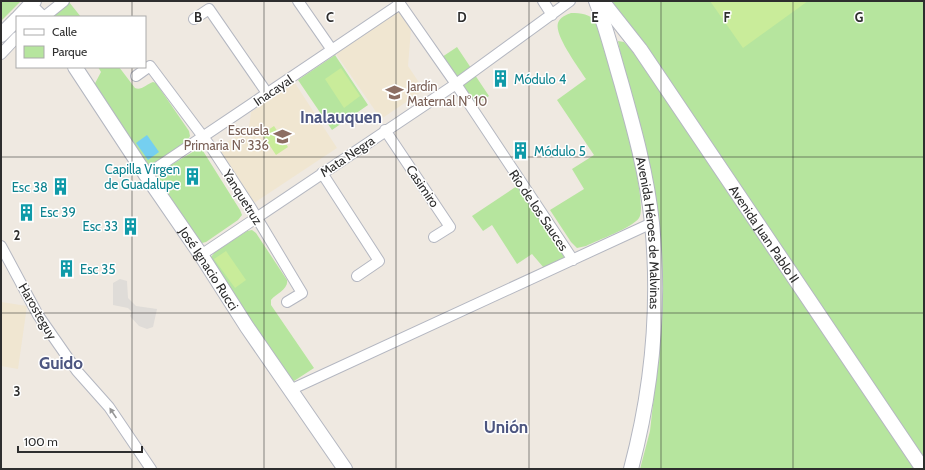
<svg xmlns="http://www.w3.org/2000/svg" width="925" height="470" font-family="Cabin,sans-serif">
	<rect width="100%" height="100%" fill="#efe9e1"/>
	<path fill="#f0e6d1" d="M399 10 411 29 408 66 424 90 381 119 336 54Z
		M295 83 337 148 254 203 218 148 249 127 251 112Z
		M1 302 27 306 18 369 1 366Z"/>
	<path fill="#b6e59e" d="M3 1H21L1 21V3Z
		M611 1H924V459L649 53Z
		M69 2 81 17H49Z
		M571 13C581 13 590 14 597 22 605 49 651 201 639 218 632 228 598 240 586 246L577 248 571 242 550 210 584 189 572 169 594 155 557 100 586 79C579 68 554 35 558 23 560 17 566 15 571 13Z
		M618 41 624 42 635 54 916 469H640L650 431 660 342 662 265 658 220 651 175 645 143 621 57Z
		M457 47 471 68 456 79 442 57Z
		M335 55 368 105 332 130 298 80Z
		M98 67H119L135 88C141 91 147 84 153 82L156 83 189 131 190 136 187 141 151 166 146 167 92 89 101 72Z
		M475 75 489 96 474 106 460 85Z
		M200 149 203 151 240 210 242 215 238 220 206 242 202 243 198 240 157 182V177L159 172 196 150Z
		M517 186 566 258 544 268 532 254 517 264 492 225 483 231 472 216Z
		M252 230 256 233 287 280C289 289 276 294 271 300V305L314 368 294 381 292 380 212 265 211 257 215 252 247 231Z"/>
	<path fill="#c9ec9a" d="M710 1H808L743 48Z
		M341 68 360 96 344 108 325 79Z
		M274 126 288 147 276 155 262 134Z
		M226 251 246 280 235 288 214 259Z"/>
	<path fill="#dfdcd8" d="M120 279 127 281 128 298 136 306 157 309 153 327 147 329 139 326 130 316 132 312 128 308 113 305V283Z"/>
	<path fill="#75cff0" d="M147 135 159 152 148 160 136 143Z"/>
	<g fill="none" stroke-linecap="round" stroke-linejoin="round">
		<defs>
			<path id="street" d="M298 1 332 50
				M398 1 456 84 573 260
				M543 1 552 15
				M44 17 64 1
				M194 19 209 9 267 93
				M1 54 17 37
				M136 76 150 66 213 150 251 208 302 293 287 302
				M385 130 450 227 434 237
				M322 173 379 261 357 276
				M146 175 400 4
				M1 246 38 315 77 371 109 407 151 469
				M201 255 456 84 570 1
				M290 390 652 223"/>
			<g id="secondary">
				<path id="s1" d="M596 1C606 27 613 55 621 82 634 128 647 175 652 223 660 305 652 390 631 469"/>
				<path id="s2" d="M602 1 640 49 923 469"/>
				<path d="M30 6 41 17"/>
				<path d="M19 17 34 1"/>
				<path d="M1 35 17 19"/>
				<path id="s3" d="M75 67 146 175 201 255 247 327 345 469"/>
			</g>
		</defs>
		<use href="#street" stroke="#b4b7c1" stroke-width="12"/>
		<use href="#secondary" stroke="#b4b7c1" stroke-width="16"/>
		<use href="#street" stroke="#fff" stroke-width="10"/>
		<use href="#secondary" stroke="#fff" stroke-width="14"/>
	</g>
	<defs><path id="oneway-solid" d="M-6-.8H1V-3.2L6.5 0L1 3.2V.8H-6Z"/></defs>
	<use fill="#969696" href="#oneway-solid" transform="translate(113 413) rotate(-124)"/>
	<path fill="none" stroke="#2e2e2e" stroke-width="1" stroke-opacity="0.55" d="M132 1V17M264 1V469M396 1V469M529 1V469M661 1V469M793 1V469M132 67V469M1 157H924M1 313H924"/>
	<defs>
		<symbol id="building-bare" viewBox="-9 -9 18 18"><path d="M-4-6H4V6H1V3H-1V6H-4ZM-2.5-4.3h1.7v1.8h-1.7ZM.8-4.3h1.7v1.8H.8ZM-2.5-1h1.7V.8h-1.7ZM.8-1h1.7V.8H.8Z" fill="#0f9aa8" stroke="#fff" stroke-width="2.5" paint-order="stroke"/></symbol>
		<symbol id="school-bare" viewBox="-9 -9 18 18"><path d="M0-5L7-2L0 1L-7-2ZM-4 1L0 2.5L4 1V4Q0 6-4 4Z" fill="#8d6e63" stroke="#fff" stroke-width="2.5" paint-order="stroke"/></symbol>
	</defs>
	<g fill-rule="evenodd">
		<use href="#building-bare" x="488" y="66" width="25" height="25"/>
		<use href="#school-bare" x="382" y="80" width="25" height="25"/>
		<use href="#school-bare" x="270" y="124" width="25" height="25"/>
		<use href="#building-bare" x="508" y="138" width="25" height="25"/>
		<use href="#building-bare" x="180" y="164" width="25" height="25"/>
		<use href="#building-bare" x="48" y="174" width="25" height="25"/>
		<use href="#building-bare" x="14" y="200" width="25" height="25"/>
		<use href="#building-bare" x="118" y="214" width="25" height="25"/>
		<use href="#building-bare" x="54" y="256" width="25" height="25"/>
	</g>
	<g text-anchor="middle" stroke-width="3" stroke-linejoin="round" paint-order="stroke">
		<g font-size="13" fill="#0d838f" stroke="#fff" text-anchor="start">
			<text x="514" y="84">Módulo 4</text>
			<text x="534" y="156">Módulo 5</text>
			<text x="180" y="174" text-anchor="end">Capilla Virgen<tspan x="180" dy="15">de Guadalupe</tspan></text>
			<text x="48" y="192" text-anchor="end">Esc 38</text>
			<text x="40" y="217">Esc 39</text>
			<text x="118" y="231" text-anchor="end">Esc 33</text>
			<text x="80" y="274">Esc 35</text>
		</g>
		<g font-size="13" fill="#785e54" stroke="#fff" text-anchor="start">
			<text x="407" y="91">Jardín<tspan x="407" dy="15">Maternal N° 10</tspan></text>
			<text x="269" y="135" text-anchor="end">Escuela<tspan x="269" dy="15">Primaria N° 336</tspan></text>
		</g>
		<g font-size="13" fill="#2e2e2e" stroke="#fff">
			<text transform="translate(273 90) rotate(-34)" y="5">Inacayal</text>
			<text transform="translate(347 156) rotate(-34)" y="5">Mata Negra</text>
			<text transform="translate(423 186) rotate(56)" y="5">Casimiro</text>
			<text transform="translate(243 197) rotate(58)" y="5">Yanquetruz</text>
			<text transform="translate(539 210) rotate(56)" y="5">Río de los Sauces</text>
			<text dy="5" stroke="none"><textPath href="#s1" startOffset="239">Avenida Héroes de Malvinas</textPath></text>
			<text dy="5" stroke="none"><textPath href="#s2" startOffset="284">Avenida Juan Pablo II</textPath></text>
			<text dy="5" stroke="none"><textPath href="#s3" startOffset="242">José Ignacio Rucci</textPath></text>
			<text transform="translate(38 311) rotate(60)" y="5">Harosteguy</text>
		</g>
		<g font-size="17" font-weight="bold" fill="#4d5680" stroke="#fff">
			<text x="341" y="123">Inalauquen</text>
			<text x="61" y="369">Guido</text>
			<text x="506" y="433">Unión</text>
		</g>
	</g>
	<g font-size="13" text-anchor="middle" font-weight="bold" fill="#2e2e2e" stroke="#fff" stroke-width="3" stroke-linejoin="round" paint-order="stroke">
		<text x="198" y="22">B</text>
		<text x="330" y="22">C</text>
		<text x="462" y="22">D</text>
		<text x="595" y="22">E</text>
		<text x="727" y="22">F</text>
		<text x="859" y="22">G</text>
		<text x="17" y="240">2</text>
		<text x="17" y="396">3</text>
	</g>
	<rect width="925" height="470" fill="none" stroke="#2e2e2e" stroke-width="4"/>
	<rect x="16" y="16" width="130" height="52" fill="#ffffff" stroke="#ababab"/>
	<rect x="24" y="29" width="20" height="6" fill="#ffffff" stroke="#ababab"/>
	<text x="52" y="36" font-size="12" fill="#2e2e2e">Calle</text>
	<rect x="24" y="46" width="20" height="12" fill="#b6e59e" stroke="#ababab"/>
	<text x="52" y="56" font-size="12" fill="#2e2e2e">Parque</text>
	<path d="M18 446v6h124v-6" fill="none" stroke="#2e2e2e" stroke-width="2"/>
	<text x="24" y="446" font-size="12" fill="#2e2e2e" stroke="#ffffff" stroke-width="3" paint-order="stroke">100 m</text>
</svg>
